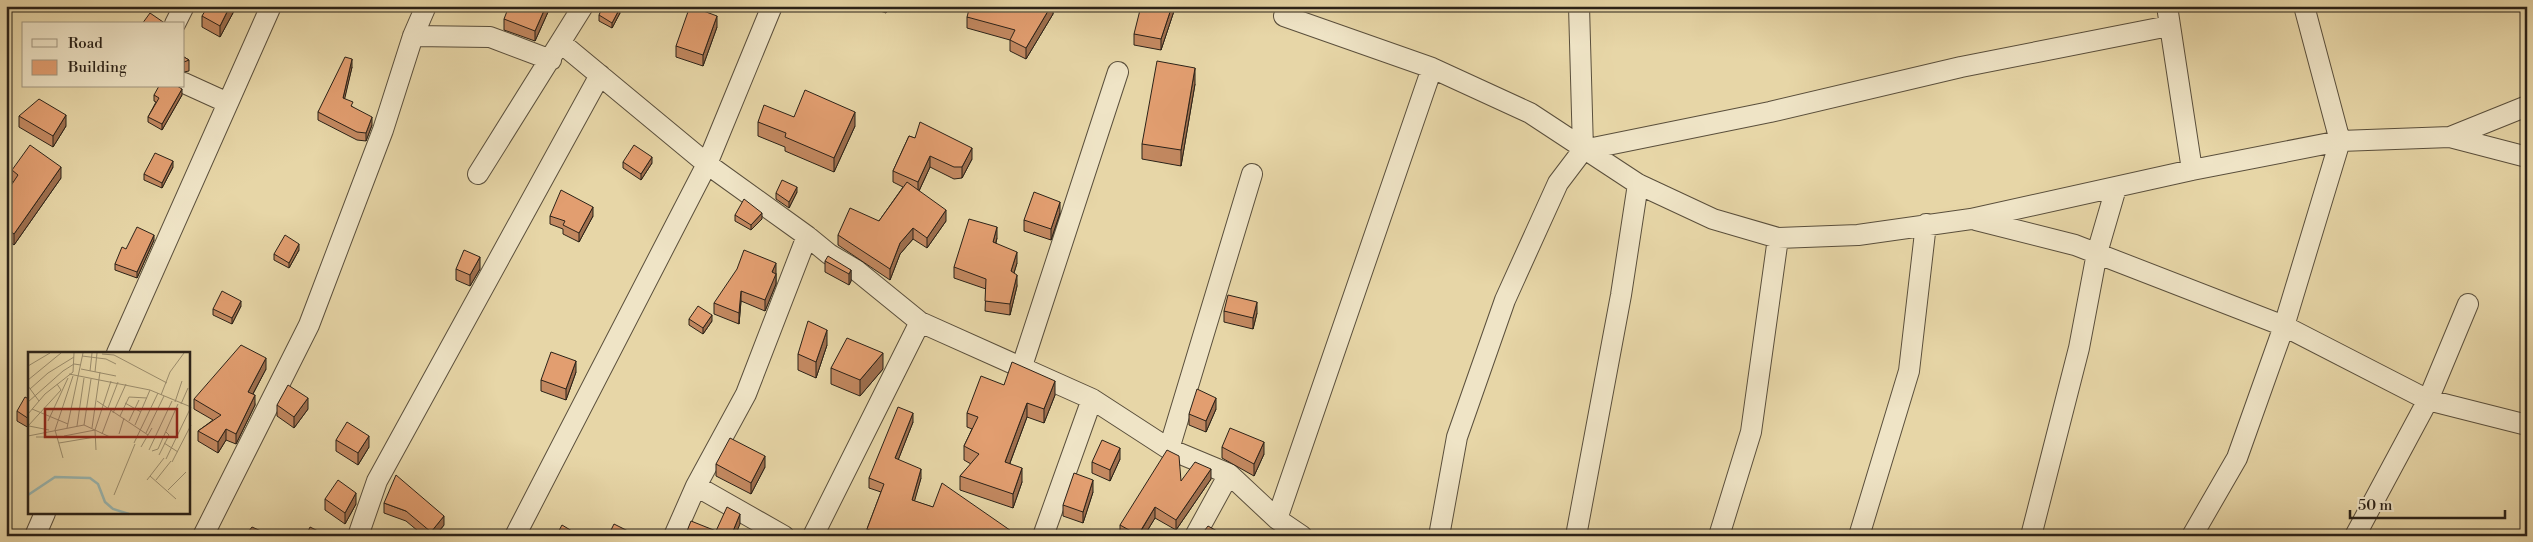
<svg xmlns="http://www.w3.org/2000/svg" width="2533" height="542" font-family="'Libre Bodoni',serif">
	<rect width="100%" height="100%" fill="#e7d6a7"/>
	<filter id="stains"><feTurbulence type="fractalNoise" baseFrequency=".004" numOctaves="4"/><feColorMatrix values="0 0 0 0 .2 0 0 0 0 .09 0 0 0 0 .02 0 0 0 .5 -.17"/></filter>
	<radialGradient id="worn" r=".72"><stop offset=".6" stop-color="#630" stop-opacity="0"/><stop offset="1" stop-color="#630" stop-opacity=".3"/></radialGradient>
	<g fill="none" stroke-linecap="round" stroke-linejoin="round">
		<defs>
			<path id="minor" d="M2167 6 2192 170
				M1284 16 1432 68 1530 113 1638 184 1713 219 1778 238 1858 235 1971 219 2192 170 2340 141 2450 137 2527 106
				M175 24 184 6
				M413 36 490 37 551 60
				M561 43 707 164 807 236 829 254 856 270 920 322 1092 399 1169 449 1229 474 1277 519 1302 536
				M184 83 228 103
				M2450 137 2527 157
				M1583 150 1770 112 1961 67 2169 26
				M478 174 583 6
				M1976 220 2075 245 2284 326 2428 400 2527 425
				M117 353 271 6
				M1022 366 1118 72
				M1169 449 1252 174
				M696 486 784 536
				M1277 519 1432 68
				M35 536 45 513
				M203 536 309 325 383 130 413 36 426 6
				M358 536 377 481 600 75
				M515 536 707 164 772 6
				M674 536 696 486 746 394 807 236
				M813 536 920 322
				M1043 536 1092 399
				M1195 536 1229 474
				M1439 536 1457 437 1505 300 1558 183 1583 150 1579 6
				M1576 536 1621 295 1638 184
				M1719 536 1751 432 1778 238
				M1859 536 1909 371 1926 224
				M2031 536 2079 348 2097 253 2116 188
				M2192 536 2237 458 2284 326 2340 141 2304 6
				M2355 536 2428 400 2468 304"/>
		</defs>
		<use href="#minor" stroke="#5a4f3c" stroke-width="22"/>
		<use href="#minor" stroke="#efe4c6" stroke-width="20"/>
	</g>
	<path fill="#c28860" stroke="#2b2218" d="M234 6V11L220 37 202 27V16Z
		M548 6V12L535 41 504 30V19Z
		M866 6H888L886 13Z
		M1053 6V14L1026 59 1010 51V40L967 28V17Z
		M1174 6V11L1161 50 1134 45V34Z
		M620 13 612 28 599 21V15Z
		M717 27 703 66 676 57V46Z
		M184 57 189 60V71L184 72Z
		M352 67 344 99 372 125 366 141 357 140 318 120V112Z
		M1195 84 1181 166 1142 159V144Z
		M154 95H182L162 130 148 122V117L156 102 154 101Z
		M19 116 66 126 53 147 19 127Z
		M794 117 855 126 834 172 785 151V147L758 136V122Z
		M909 136 972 159 962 178 954 179 930 167 919 191 946 221 927 248 913 239 900 254 890 280 838 245V235L879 221 903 187 893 182V171Z
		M623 162 652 163 641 180 623 168Z
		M173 167 162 188 144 180V174Z
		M12 170 61 178 14 245 6 239V193L13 182 12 181Z
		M797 192 789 208 776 199V193Z
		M1060 213 1051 240 1024 231V220Z
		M735 215 762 219 751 230 735 221Z
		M550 216H593L579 242 563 234V229L550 224Z
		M997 238 996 243 1017 263 1014 273 1017 286 1010 315 985 311 986 289 954 278V267Z
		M154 240 137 278 115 270V264L126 249Z
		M299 250 289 268 274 260V254Z
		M825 261 851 270V281L849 285 825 272Z
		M456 269H480L470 286 456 280Z
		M776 273V284L765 311 741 301 739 324 714 314V303Z
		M241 306 232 324 213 315V309Z
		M1224 311 1257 313 1253 329 1224 322Z
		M689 319 712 321 703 334 689 325Z
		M827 345 816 378 798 370V354Z
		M831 368 883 369 860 396 831 384Z
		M266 369 253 394 255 405 236 444 226 440 218 453 198 441V431L213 420 194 409V399Z
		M576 372 566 400 541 391V380Z
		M1004 385 1055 395 1044 423 1027 417 1010 463 1022 482 1013 508 960 490V476L971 464 964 460V446L972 429 967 427V413Z
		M29 399V428L17 421V411Z
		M277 405 308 409 294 428 277 416Z
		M1216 409 1206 432 1189 425V414Z
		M913 422 898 460 921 478 914 501 1021 536H867V529L881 492 869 488V478Z
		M336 440 369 447 358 465 336 451Z
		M1222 447 1264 454 1254 476 1222 458Z
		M1120 459 1110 481 1092 473V462Z
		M716 464 765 467 751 494 716 476Z
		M1211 479 1176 530 1155 518 1144 536H1120V525L1181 481Z
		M1093 492 1083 523 1063 516V505Z
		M325 499 356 504 345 524 325 510Z
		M384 503 444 525 435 536H424L406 521 384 513Z"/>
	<path fill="#9e6f4e" stroke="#2b2218" d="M230 6H234V11L220 37V26Z
		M546 6H548V12L535 41V31Z
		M886 6H888L886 13Z
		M1051 6H1053V14L1026 59V48Z
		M1172 6H1174V11L1161 50V39Z
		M620 8V13L612 28V23Z
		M717 16V27L703 66V55Z
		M352 59V67L343 106V98Z
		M1195 68V84L1181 166V150Z
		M182 89V95L162 130V124Z
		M855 112V126L834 172V158Z
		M66 115V126L53 147V136Z
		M372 117V125L366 141V133Z
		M972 148V159L962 178V167Z
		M930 156V167L918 193V182Z
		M652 157V163L641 180V174Z
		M173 161V167L162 188V183Z
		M61 167V178L14 245V234Z
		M797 187V192L789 208V202Z
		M1060 202V213L1051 240V229Z
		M593 207V216L579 242V233Z
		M946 210V221L927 248V238Z
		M762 213V219L751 230V225Z
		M997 227V238L993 252V242Z
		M913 228V239L900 254 890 280V269L900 243Z
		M154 235V240L137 278V272Z
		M299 244V250L289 268V263Z
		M1017 252V263L1011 282V271Z
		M480 257V269L470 286V275Z
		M776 263V284L765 311V300L772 272Z
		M851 270V281L849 285V274Z
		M1017 275V286L1010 315V304Z
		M741 291V301L739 324V313Z
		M241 301V306L232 324V318Z
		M1257 302V313L1253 329V318Z
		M712 315V321L703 334V328Z
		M827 330V345L816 378V362Z
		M883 353V369L860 396V380Z
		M266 358V369L248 403V392Z
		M576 361V372L566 400V389Z
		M1055 381V395L1044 423V409Z
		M255 395V405L236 444V434Z
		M308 398V409L294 428V417Z
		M1216 398V409L1206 432V421Z
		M1027 403V417L1005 476V462Z
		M913 413V422L895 468V458Z
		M226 429V440L218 453V442Z
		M369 436V447L358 465V453Z
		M1264 442V454L1254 476V464Z
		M1120 448V459L1110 481V470Z
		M765 456V467L751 494V483Z
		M1022 468V482L1013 508V494Z
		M921 469V478L912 510V500Z
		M1211 469V479L1176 530V520Z
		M1093 480V492L1083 523V512Z
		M356 493V504L345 524V513Z
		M1155 507V518L1144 536H1138Z
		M740 514V524L735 536H731Z
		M444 516V525L435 536H431V532Z"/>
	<path fill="#e29e70" stroke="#2b2218" d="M208 6H230L220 26 202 16Z
		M509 6H546L535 31 504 19Z
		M603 6H618L620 8 612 23 599 15Z
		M690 6 717 16 703 55 676 46Z
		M970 6H1051L1026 48 1010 40 1015 30 967 17Z
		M1141 6H1172L1161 39 1134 34Z
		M150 13 166 24H142Z
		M184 57 189 60 184 62Z
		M345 57 352 59 343 98 353 102 351 106 372 117 366 133 357 132 318 112Z
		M1157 61 1195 68 1181 150 1142 144Z
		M159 86H177L182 89 162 124 148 117 159 98 154 95Z
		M805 90 855 112 834 158 785 137 786 133 758 122 764 105 794 117Z
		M39 99 66 115 53 136 19 116Z
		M920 122 972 148 962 167H954L930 156 918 182 893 171 909 136 915 138Z
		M30 145 61 167 14 234 6 228V193L18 175 12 170Z
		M634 145 652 157 641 174 623 162Z
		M155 153 173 161 162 183 144 174Z
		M782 180 797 187 789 202 776 193Z
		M907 182 946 210 927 238 913 228 900 243 890 269 838 235 850 208 879 221Z
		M561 190 593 207 579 233 563 225 565 221 550 216Z
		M1034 192 1060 202 1051 229 1024 220Z
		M744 199 762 213 751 225 735 215Z
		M969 219 997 227 993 242 1017 252 1011 271 1017 275 1010 304 985 301 986 279 954 267Z
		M137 227 154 235 137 272 115 264 122 247 126 249Z
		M285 235 299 244 289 263 274 254Z
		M464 250 480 257 470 275 456 269Z
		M744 250 776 263 772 272 776 274 765 300 741 291 739 313 714 303 737 269Z
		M828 256 851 270 849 274 825 261Z
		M222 291 241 301 232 318 213 309Z
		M1228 295 1257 302 1253 318 1224 311Z
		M698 306 712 315 703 328 689 319Z
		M808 321 827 330 816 362 798 354Z
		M847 338 883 353 860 380 831 368Z
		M241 345 266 358 248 392 255 395 236 434 226 429 218 442 198 431 221 415 194 399Z
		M551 352 576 361 566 389 541 380Z
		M1012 362 1055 381 1044 409 1027 403 1005 462 1022 468 1013 494 960 476 979 454 964 446 978 417 967 413 981 376 1004 385Z
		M288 385 308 398 294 417 277 405Z
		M1197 389 1216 398 1206 421 1189 414Z
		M25 397 29 399V419L17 411Z
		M898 407 913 413 895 458 921 469 912 500 933 507 942 483 1017 535 1021 536H883L867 529 884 484 869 478Z
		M347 422 369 436 358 453 336 440Z
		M1230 428 1264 442 1254 464 1222 447Z
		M730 438 765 456 751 483 716 464Z
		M1102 440 1120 448 1110 470 1092 462Z
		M1167 450 1179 456 1181 481 1195 462 1211 469 1176 520 1155 507 1138 535 1120 525Z
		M1074 473 1093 480 1083 512 1063 505Z
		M396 475 444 516 431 532 406 511 384 503Z
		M338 480 356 493 345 513 325 499Z
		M727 507 740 514 731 536H685L691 521 716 531Z
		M614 524 628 531 626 536H608Z
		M562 525 577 534 575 536H556Z
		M1208 526 1226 536H1190L1201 535Z
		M252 527 272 536H245Z
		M310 527 328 536H306Z"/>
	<g transform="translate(28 352)">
		<rect width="162" height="162" fill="#e7d6a7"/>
		<path fill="none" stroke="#9ab7b2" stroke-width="2.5" d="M0 143 27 125 62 126 70 132 77 150 85 157 101 162"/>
		<path fill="none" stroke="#9c8e6e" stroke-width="1" d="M74 2 86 3 139 31M54 4 78 7 88 12M0 14 22 1M53 17 88 24M62 19 64 1M67 20 69 1M41 22 122 38 163 55M0 28 33 1M0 34 11 49M2 37 20 21 46 5M133 43 142 20 156 1M69 49 120 83M0 50 35 19 46 12 53 13M147 50 154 29M97 51 113 60M153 52 160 36M80 56 90 30M4 57 40 72M85 61 98 32M0 62 17 42 45 20 46 1M92 64 101 45 119 46M20 69 40 26M101 69 111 48M56 73 63 27M107 73 122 38M0 74 33 38 29 32M1 74 21 78M49 74 56 26M39 76 55 1M64 76 72 20M118 81 136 44M74 82 83 58M91 82 96 66M0 84 56 73 82 85M36 84 67 78M8 85H29M31 91 67 85M106 91 130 41M136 91 150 100M113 95 124 76M68 98 67 78 83 29M121 98 144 49M124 99 130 97 150 52M131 103 141 83 138 80M35 106 27 78 45 24M138 107 163 55M144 110 163 73M122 124 148 147M119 128 136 106M128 128 143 109M140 138 158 120M86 143 107 92"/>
		<path fill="#8f2418" fill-opacity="0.15" stroke="#8f2418" stroke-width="2.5" d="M17 57H149V85H17Z"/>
		<rect width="162" height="162" fill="none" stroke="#2b2218" stroke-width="2.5"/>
	</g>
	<rect width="2533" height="542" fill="none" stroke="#e7d6a7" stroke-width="25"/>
	<rect x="8" y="8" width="2518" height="527" fill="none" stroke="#2b2218" stroke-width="2.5"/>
	<rect x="12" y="12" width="2508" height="517" fill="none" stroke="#2b2218"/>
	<rect x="22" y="22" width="162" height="65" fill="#efe4c6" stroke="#a19680"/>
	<rect x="32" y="39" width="25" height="8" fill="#efe4c6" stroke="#a19680"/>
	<text x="68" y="48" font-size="15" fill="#2b2218">Road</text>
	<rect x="32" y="60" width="25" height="15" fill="#e29e70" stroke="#a19680"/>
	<text x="68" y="72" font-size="15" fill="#2b2218">Building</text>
	<path d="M2350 510v8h155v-8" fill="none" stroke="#2b2218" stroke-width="2.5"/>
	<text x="2358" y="510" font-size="15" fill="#2b2218" stroke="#efe4c6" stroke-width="4" paint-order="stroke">50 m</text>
	<rect width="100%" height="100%" filter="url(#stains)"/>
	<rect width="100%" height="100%" fill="url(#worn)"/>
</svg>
